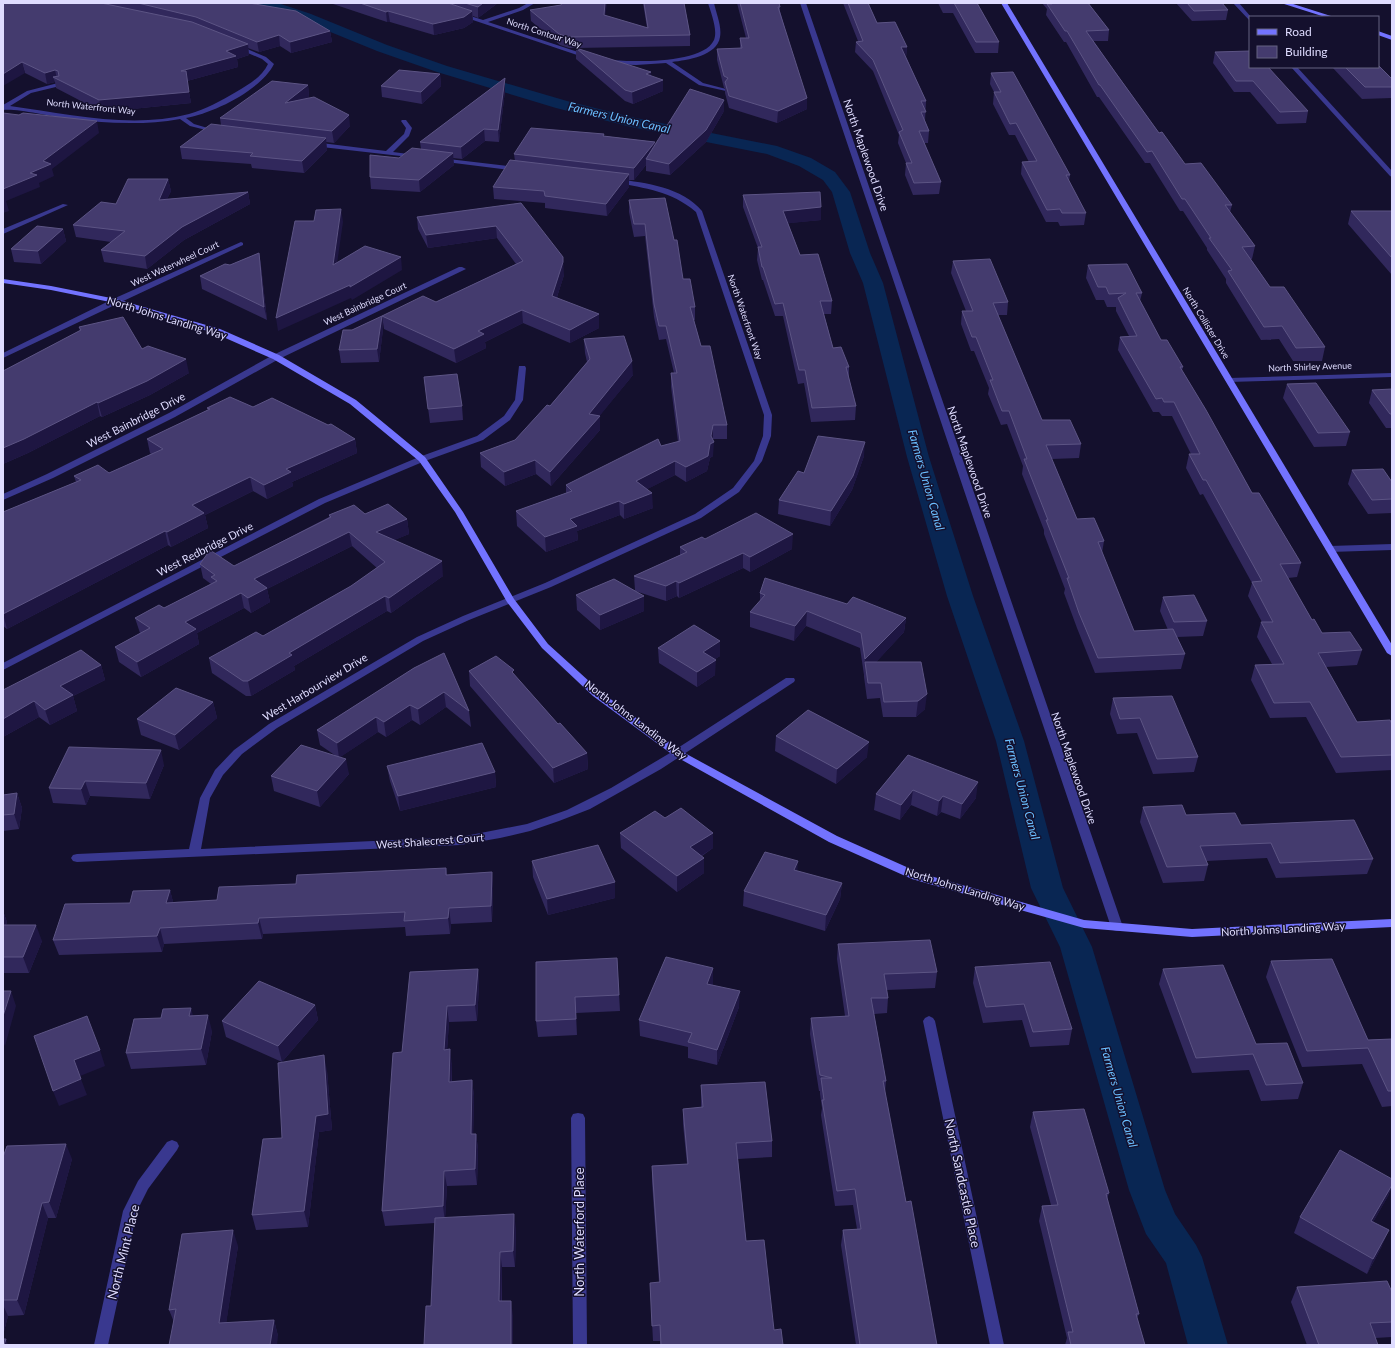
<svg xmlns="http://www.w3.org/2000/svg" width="1395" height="1348" font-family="Lato,sans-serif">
	<rect width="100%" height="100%" fill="#14102d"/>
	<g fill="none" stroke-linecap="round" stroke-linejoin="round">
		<path fill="#092653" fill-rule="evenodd" d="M257 3H278L311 14 387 45 447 66 567 101 631 117 777 146 811 158 835 172 850 192 870 253 883 283 929 457 973 596 1024 741 1063 888 1092 947 1165 1190 1175 1214 1196 1245 1202 1257 1228 1345H1188L1166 1263 1146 1234 1129 1190 1060 947 1031 888 996 741 947 596 907 457 863 283 850 253 832 192 823 180 799 166 767 154 631 127 556 108 437 72 377 51 301 20 259 6Z"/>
		<path fill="#39388f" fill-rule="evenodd" d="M528 3H535L523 10 488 22 590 56V58H586L458 15 461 13 483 20 519 8Z
			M708 3H714C716 13 722 26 720 37 717 56 687 60 672 62L703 83 726 89V91L699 85 666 63 636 65 611 64 608 62 611 60C634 62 703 64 714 40 718 30 711 13 708 3Z
			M800 3H806L1123 927 1121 930 1117 931 1113 930 1111 927Z
			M1233 3H1239L1251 17 1250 21Z
			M236 46H240L266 57 274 64C261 90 214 113 186 118L194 124 218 131V133L190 126 180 119C141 126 102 123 64 118 50 116 15 108 3 110V105L27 91 58 83 60 84V86L31 93 10 106C68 114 132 129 189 114 206 109 221 101 236 92 248 85 262 77 268 64L262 59 236 48Z
			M1291 67H1297L1392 171V177L1390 176Z
			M402 120H406L412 128 409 136 393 152 416 155 419 157 418 158 313 146 310 144 313 142 386 151 404 134 406 128 401 121Z
			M440 158 517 167 520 169 517 171 438 161V159Z
			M617 179C646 183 682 187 702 211L772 415 771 436 762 461 739 492 701 518 551 587 469 620 423 641 277 728 242 754 223 775 210 798 201 849 460 837 527 824 567 810 611 788 670 753 786 678H794L795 680 794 682 661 769 590 809 559 821 530 831 500 838 460 845 77 862 73 861 71 858 73 855 77 854 189 849 200 798 215 770 234 750 269 724 417 637 463 616 545 583 695 514 733 488 754 461 763 436 764 415 696 212C670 190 646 189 615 182L614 181Z
			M63 204 68 205 3 234V229Z
			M241 242 243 243V245L119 303 3 358V353L113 299Z
			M459 267H462L466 269 279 359 175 417 53 478 3 500V494L47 474 169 413 273 355Z
			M519 366H525L526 368 523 400 510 420 483 440 425 461 325 503 3 670V663L319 499 419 457 477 436 504 416 515 400Z
			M1392 373V377L1229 382 1225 380 1229 378Z
			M1392 544V550L1330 552 1325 549 1330 546Z
			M929 1016 933 1018 935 1021 1004 1345H990L923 1021 925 1018Z
			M578 1113 583 1114 585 1118 587 1345H573L571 1118 573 1114Z
			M172 1140 177 1142 179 1146 177 1150 148 1189 137 1211 108 1345H94L123 1211 138 1181 167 1142Z"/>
		<path fill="#7373ff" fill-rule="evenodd" d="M1001 3H1007L1392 645V656L1387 653Z
			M1281 3H1290L1334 17H1325Z
			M1378 31 1392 36V40L1378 35Z
			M3 279 51 286 116 299 220 329 279 355 356 400 425 457 463 512 514 599 548 644 601 692 681 751 837 836 920 873 1084 920 1192 929 1392 919V927L1192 937 1084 928 912 879 829 842 673 755 593 696 542 648 507 602 455 512 419 461 350 404 273 359 214 333 115 303 51 290 3 283Z"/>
	</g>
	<path fill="#31285c" d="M3 3H249L330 31 332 42 291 53 280 46 259 52 248 48 249 55 237 59 238 67 187 81 191 103 102 112 56 88 55 82 47 84 25 73Z
		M330 3H498L478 18 473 16V22L464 28 434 35 390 22H387Z
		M643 3H684L690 35V46L576 48 651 76 663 91 633 104 625 101 576 59V48H569L560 45 531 21 530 10 605 16 647 28Z
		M737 3H779L780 7V11L807 109 777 123 729 108 725 93V88H724L717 60V49L740 48V38H746Z
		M843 3H868L877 23 907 47 906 57 926 101 925 121 929 131 928 143H924L941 182 939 194 913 195 905 175 906 163 898 143 899 135 873 71 855 52 856 42 858 41Z
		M938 3H977L999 42 998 53H975L953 13H943Z
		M1042 3H1088L1109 30 1108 41H1093L1159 133 1185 164 1232 205 1230 212 1255 246 1252 259H1251L1270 287 1325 347 1322 361H1293L1279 339 1261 340 1226 283V279L1207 250V248L1183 211H1180L1150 163H1145L1099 97H1097L1066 42H1064L1046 15 1047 9Z
		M1176 3H1222L1228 10 1226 20 1192 21Z
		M1215 52 1308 111 1306 123 1277 124 1250 92H1234L1213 63Z
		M1332 67H1378L1392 79V98L1362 99Z
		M991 73 1070 175 1069 181 1086 213 1084 225 1060 226 1058 222H1046L1021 174 1022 162H1029L1015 135H1009L993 104 994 92 990 84Z
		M440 74 441 86 422 104 382 97 381 86Z
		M505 78V90L499 142 485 141 462 159 453 158 454 165 420 192 371 189 370 177 399 158 421 149 420 142Z
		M308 85 309 97 307 98 350 126 334 143 326 142 327 150 304 173 252 168 251 164 182 159 180 147 221 125 220 118Z
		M724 111 706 142 670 175 646 171V165L634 180H629V187L607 216 545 208V203L494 199 493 187 515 161 514 154 604 134V136L655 142V146Z
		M168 179 171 191 167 199 248 192 250 204 184 240 147 269 104 262 101 250 111 242 76 237 73 225Z
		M743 195 821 207V220L788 223 800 255 832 301 831 314H824L833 348 849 367V378L856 406 855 420 811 422 804 383 798 384 783 316H775L763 280H762L757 260 758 248 743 207Z
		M629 200 683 279 695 307V320H694L701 346 727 425V439H713V456L710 458 707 471 686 482 675 475 647 489 653 508 624 519 620 515 577 531 578 540 546 552 517 526 516 511 566 493V485L661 446 678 442 671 387V373H674L666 339 659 340 654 317 645 236 634 237 629 212Z
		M521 203 564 275 557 297 599 328 570 343 523 323 485 342 486 348 456 363 384 329 382 316 436 302 516 264 497 238 428 248 418 229 417 217Z
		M1351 211 1392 212V275L1348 224Z
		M63 229 66 241 41 264 14 262 11 249Z
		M259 253 261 266 267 320 202 289 200 276 230 265Z
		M953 261 1008 302 1007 315H998L1042 420 1081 444 1079 458 1052 459 1077 519 1104 541 1102 553 1134 631 1168 630 1160 611 1163 597 1207 621 1203 636 1177 637 1185 654 1181 669 1095 673 1077 628 1064 593 1065 589 1044 534V530L1022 474 1023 466 1007 424 1001 425 988 394 989 388 974 351H971L961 324 962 311H966L951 273Z
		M1088 265 1142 293 1140 301 1161 340 1183 367 1182 371 1252 493 1301 563 1297 577 1288 578 1312 620 1322 633 1362 650 1357 665 1326 667 1357 722 1392 724V770L1336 773 1306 717 1270 718 1251 680 1255 665 1272 664 1257 637 1261 622H1262L1248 596 1252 583 1203 494 1200 495 1186 468 1189 454H1191L1172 416H1162L1159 412H1153L1118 350 1120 337 1129 336 1116 311V307H1107L1104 300H1096L1086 278Z
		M382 316 383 329 379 362 341 363 339 350 352 330Z
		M79 327 142 349 189 373 150 395 102 417 100 416 28 453 3 464V371L80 331Z
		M584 339 633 375 599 416 600 430 551 486 536 474 505 486 481 467 480 453 515 440 550 406 587 362 585 353Z
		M424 377 462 406 463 420 430 423Z
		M1287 384 1350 432 1346 446 1314 447 1283 398Z
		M1392 389V428H1386L1369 403 1372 390Z
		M253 407 355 439 357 453 292 482 293 486 267 499 253 491 205 515 208 528 171 547 168 545 7 629 3 626V512L76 482 74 476 109 473 151 454 150 453 147 439 208 410 207 408Z
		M864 456 852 490 830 526 778 514 779 500 804 473Z
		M1352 470 1392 482V513L1368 514 1348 484Z
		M365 514 407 519 409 534 394 540 443 576 391 613 387 611 294 666 295 670 251 696H246L212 673 209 658 263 636 351 586 377 568 352 546 267 589 270 602 251 613 244 608 197 633 199 644 141 677 119 662 115 647 140 633 135 618 164 608 211 584 203 578 200 564 234 566 329 517V515Z
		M705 539 792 549 750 572 743 568 679 598 677 596 666 601 635 591 644 611 600 630 577 610 576 595 635 590 634 576 680 555V547Z
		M760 593 847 604 906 618 904 632 876 662H921L925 709 916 717H883L880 698 867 699 864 677V674V675L860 648 806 626 794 641 750 627V612L760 601Z
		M658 648 720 656 715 659V675L697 687 659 663Z
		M101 665 105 680 73 696 77 711 50 725 39 717 3 737V690Z
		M414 668 469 711 471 727 446 707 420 725 412 720 386 737 378 732 340 757 349 774 320 807 274 791 271 776 336 756 320 745 317 730Z
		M469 671 514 675 558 724 587 753 588 769 554 783 470 686Z
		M1113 698 1198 757 1194 772 1153 774 1137 733 1117 734 1110 714Z
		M213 702 217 718 179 750 141 735 137 719Z
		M776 736 867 757 836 784 775 751Z
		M908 755 976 798 960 819 941 812 937 816 911 805 900 820 874 810 876 794Z
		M164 765 150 799 90 796 86 805 53 803 49 788Z
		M387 766 495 772 496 787 400 811 390 781Z
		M17 793 22 808 19 829 3 831V795Z
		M1143 807 1186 815 1241 825 1373 859 1367 874 1276 878 1267 858 1206 861 1208 865 1204 881 1163 883 1140 822Z
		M665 818 713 833V848L702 856 704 873 677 892 621 848 620 833Z
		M532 861 615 882V898L548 915 533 877Z
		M446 868 447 875 492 872 493 888 492 922 451 924 450 934 406 936 405 927 263 934 262 939 164 944 162 952 59 955 53 940 130 903 170 890 173 902 217 900 296 884Z
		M797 871 842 883 840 899 825 931 743 906 744 891Z
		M3 911 7 922 6 925 42 941 29 973H3Z
		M838 944 937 972 935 988 887 990 888 998 887 1013 874 1014 886 1081 885 1093 906 1202 937 1345H856L841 1245 843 1230 857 1229 853 1205 835 1206 821 1115 822 1108 820 1094V1091H819L810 1034 811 1018 845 1016 837 959Z
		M617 958 620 1011 576 1013 577 1035 538 1037 536 1021Z
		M1271 961 1368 1040 1392 1039V1106L1382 1107 1362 1064 1302 1067 1266 977Z
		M975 967 1072 1029 1069 1045 1030 1047 1022 1020 983 1023 973 983Z
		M478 969 479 985 477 1021 449 1022 447 1050 452 1065V1081L472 1080 474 1096 473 1134H476L478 1149 477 1185 447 1186 445 1218 516 1229 515 1267H502V1301L513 1316V1345H424L431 1306 435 1223 385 1226 382 1211 402 1052Z
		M1163 969 1303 1083 1298 1099 1261 1101 1249 1070 1192 1073 1159 984Z
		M713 984V985L739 1007 717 1065 688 1058V1047L640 1036 639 1020Z
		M315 1005 318 1020 282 1062 226 1037 222 1021Z
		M193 1016 212 1031 206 1065 131 1069 126 1053Z
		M327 1071 332 1130 319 1132 308 1227 256 1230 252 1215 282 1138Z
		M701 1085 772 1141V1157L738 1159 746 1241 774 1330 783 1345H660V1341H653L650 1283H659L652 1182V1166L687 1164 683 1124V1109L701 1108Z
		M1033 1112 1109 1193 1107 1199 1139 1314 1137 1318 1145 1345H1065L1067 1338 1039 1221 1042 1206 1051 1205 1030 1127Z
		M3 1157 72 1159 56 1218H48L24 1315 8 1316 3 1335Z
		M1392 1179V1186L1388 1196 1373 1222 1382 1246 1367 1274 1294 1233 1300 1217Z
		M238 1246 226 1323 274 1320 278 1336 174 1322 169 1310Z
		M1297 1287 1392 1292V1337L1375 1338 1378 1345H1307L1291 1302Z"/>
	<path fill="#1e1642" d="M483 3H498L478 18V7Z
		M605 3H607L604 26V15Z
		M388 11 390 22H387L386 12Z
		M472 11 473 22 464 28 434 35 433 24Z
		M330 31 332 42 291 53 290 42Z
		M279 35 280 46 259 52 257 42Z
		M248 44 249 55 237 59 238 67 187 81 191 103 102 112 99 100 181 71 226 51Z
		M901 47H907L906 58Z
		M22 62 25 73 3 86V74Z
		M55 70 57 79 53 77 55 82 47 84 45 73Z
		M651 72 652 83 646 74Z
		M440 74 441 86 422 104 421 92Z
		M505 78V90L499 142 498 130Z
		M663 80V91L633 104 632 92Z
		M308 85 309 97 287 115 285 103Z
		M807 98V109L777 123 778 111Z
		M724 100V111L706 142 670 175 669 164Z
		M349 115 350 126 334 143 332 131Z
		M97 121 99 133 52 169 54 176 39 183 40 187 6 201 9 211 3 213V189L30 173 43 161Z
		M484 129 485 141 462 159 461 147Z
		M326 138 327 150 304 173 302 161Z
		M655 142V154L646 159V165L634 180V168Z
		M453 153 454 165 420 192 419 180Z
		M629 174V187L607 216 606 204Z
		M168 179 171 191 161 212 159 200Z
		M248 192 250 204 184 240 147 269 145 256 182 227Z
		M821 207V220L782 224 783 211Z
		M341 209 343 222 335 278 333 265Z
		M496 226 497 238 428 248 426 235Z
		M63 229 66 241 41 264 38 251Z
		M259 253 261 266 267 320 264 307Z
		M401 257 402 270 352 300 351 298 278 331 276 318Z
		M563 257 564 275 553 309 552 296Z
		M522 310 523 323 485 342 486 348 456 363 454 349 478 331Z
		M599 314V328L570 343V330Z
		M382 316 383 329 379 362 377 349Z
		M186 359 189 373 150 395 102 417 98 403Z
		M632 361 633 375 598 418 600 416V430L551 486 550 472 589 414Z
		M97 402 100 416 28 453 3 464V448Z
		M713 425V442H714L713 456 710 458 707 471 686 482V467L711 436Z
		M355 439 357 453 292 482 293 486 267 499 264 485 286 469Z
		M865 442 864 456 852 490 830 526 831 511Z
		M535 460 536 474 505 486 504 472Z
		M675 461V475L636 495V481Z
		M250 477 253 491 205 515 208 528 171 547 167 532 192 505Z
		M652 493 653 508 624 519V504Z
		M619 501 620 515 577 531 578 540 546 552 545 537 570 519Z
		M407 519 409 534 378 547 376 532Z
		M165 531 168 545 7 629 3 614Z
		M349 532 352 546 267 589 270 602 251 613 248 598 254 579Z
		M793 534 792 549 750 572V557Z
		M743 553V568L679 598V583Z
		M442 561 443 576 391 613 389 598Z
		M676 581 677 596 666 601V586Z
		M241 593 244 608 197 633 199 644 141 677 137 662 185 622Z
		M385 596 387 611 294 666 295 670 251 696 248 681 289 653Z
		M644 596V611L600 630V615Z
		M807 611 806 626 794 641 795 626Z
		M906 618 904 632 867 672 865 662 864 674V675L865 659Z
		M720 641V656L703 667V652Z
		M716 660 715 675 697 687V672Z
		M101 665 105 680 73 696 77 711 50 725 45 710 60 686Z
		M444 692 446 707 420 725 418 709Z
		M927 694 925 709 916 717 918 701Z
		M34 701 39 717 3 737V719Z
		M213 702 217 718 179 750 175 735Z
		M410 705 412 720 386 737 384 722Z
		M376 717 378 732 339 758 337 743Z
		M869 742 867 757 836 784 837 769Z
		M161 750 164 765 150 799 146 783Z
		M587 753 588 769 554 783 553 768Z
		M346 759 349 774 320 807 317 791Z
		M495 772 496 787 400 811 398 796Z
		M85 781 90 796 86 805 81 789Z
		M978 782 976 798 960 819 962 804Z
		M913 790 911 805 900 820 901 805Z
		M17 793 22 808 19 829 14 814Z
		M943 796 941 812 937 816 939 801Z
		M713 833V848L690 863V847Z
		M704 858V873L677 892V876Z
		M798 861 797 877 794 870Z
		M492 872 493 888 492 922 491 906Z
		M615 882V898L548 915 547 899Z
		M842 883 840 899 825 931 826 915Z
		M170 890 174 906 166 903Z
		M449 908 451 924 450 934 448 918Z
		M3 911 7 922 3 931Z
		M259 918 263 934 262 939 258 923Z
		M36 925 42 941 29 973 23 957Z
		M160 928 164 944 162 952 157 936Z
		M713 968V984L707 999V984Z
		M478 969 479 985 477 1021 475 1005Z
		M11 991 16 1006 5 1046 3 1042V1016Z
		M740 991 739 1007 717 1065V1050Z
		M315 1005 318 1020 282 1062 278 1046Z
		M447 1006 449 1022 446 1066 444 1050Z
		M191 1008 195 1023 189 1016Z
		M208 1015 212 1031 206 1065 201 1049Z
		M450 1049 452 1065 451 1097 449 1082Z
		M100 1050 105 1066 80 1076 74 1060Z
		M324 1055 327 1071 332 1130 319 1132 308 1227 304 1211Z
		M81 1079 87 1095 59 1106 53 1091Z
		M472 1080 474 1096 473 1150 471 1134Z
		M476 1134 478 1149 477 1185 475 1169Z
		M66 1144 72 1159 56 1218 49 1202Z
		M444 1171 447 1186 445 1222 443 1206Z
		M1392 1185V1186L1388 1196 1365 1236 1371 1221Z
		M42 1203 48 1218 24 1315 17 1300Z
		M514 1214 516 1229 515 1267 513 1251Z
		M233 1230 238 1246 224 1338 219 1323Z
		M1389 1230 1382 1246 1367 1274 1373 1259Z
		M500 1252 502 1267 501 1317 499 1301Z
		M511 1301 513 1316V1345H511Z
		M3 1305 8 1316 3 1335Z
		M274 1320 278 1336 277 1345H270Z
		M6 1339 8 1345H4Z"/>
	<path fill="#443b6e" stroke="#5c5484" d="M3 3H101L192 22 248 44 226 51 236 56 181 71H186L189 92 99 100 53 77 59 76 58 71 55 70 45 73 22 62 3 74Z
		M138 3H249L296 11 330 31 290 42 279 35 257 42 196 17Z
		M360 3H448L472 11 464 17 433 24 388 11 386 12Z
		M465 3H483L478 7Z
		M562 3H605L604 15 648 28 644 3H684L690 35 568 37 559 34 530 10 561 5Z
		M740 3H779L780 7H778L807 98 778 111 729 96 725 82 728 78 724 76 717 49 742 48 740 38H749Z
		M848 3H868L877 23 895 22 907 47H901L926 101H921L926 112H921L929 131H919L941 182 914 183 906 163H912L899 132 903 130 873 60 856 42 863 41Z
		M954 3H977L999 42H976Z
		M1052 3H1088L1109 30 1086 31 1115 72 1159 133 1162 132 1185 164 1201 163 1232 205H1225L1255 246 1242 247 1270 287H1284L1325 347 1296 348 1282 326 1264 327 1228 271 1232 270 1209 238H1211L1185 199H1182L1152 151 1147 152 1100 85H1099L1067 31H1065L1047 4H1052Z
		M1187 3H1222L1228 10 1194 11Z
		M576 48 651 72 646 74 663 80 632 92 625 90Z
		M1250 51V67H1268L1308 111 1280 112 1253 81H1236L1215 52Z
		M1378 65 1392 79V87H1365L1345 67H1378Z
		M399 70 440 74 421 92 381 86Z
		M1013 72 1070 175H1066L1086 213H1062L1060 209 1047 210 1022 162 1037 161 1016 123 1010 124 994 92H1001L991 73Z
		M505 78 498 130 484 129 461 147 420 142Z
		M272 81 308 85 285 103 314 97 349 115 332 131 220 118Z
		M690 89 724 100 706 130 669 164 646 159Z
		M3 113 19 115 23 113 97 121 43 161 51 164 30 173 37 175 3 189Z
		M211 124 326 138 302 161 250 156 253 153 180 147Z
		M531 128 604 134 603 136 655 142 634 168 514 154Z
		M412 148 453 153 419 180 370 177V155L399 158Z
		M510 160 629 174 606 204 545 196 544 191 493 187Z
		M128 179H168L159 200 248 192 182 227 145 256 101 250 125 231 73 225 101 202 116 204Z
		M820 192 821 207 783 211 800 255 818 254 832 301H820L833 348 841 347 849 367H846L856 406 812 408 805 370H799L783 303 775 304 763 267H762L758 247H762L743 195Z
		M665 198 674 240H677L683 279H690L695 307H690L701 346H710L727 425H713L711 436 714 442 710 444 708 456 686 467 675 461 636 481 652 493 624 504 619 501 570 519 577 526 545 537 516 511 572 491 566 485 658 439 661 446 680 441 671 373H677L666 326H659L654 304 645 224H634L629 200Z
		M521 203 563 257V262L552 296 599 314 570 330 522 310 478 331 484 334 454 349 382 316 423 296 436 302 523 261 496 226 426 235 417 217Z
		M341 209 333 265 365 246 401 257 350 287V285L276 318 295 221H314L316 210Z
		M1351 211H1391L1392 212V258Z
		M37 226 63 229 38 251 11 249Z
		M259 253 264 307 200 276 225 264 230 265Z
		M990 259 1008 302 993 303 1042 420H1070L1081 444 1046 445 1077 519 1094 518 1104 541 1098 542 1134 631 1173 629 1185 654 1098 658 1079 613 1067 578H1069L1046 520H1048L1024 459H1027L1009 411H1002L990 380H993L976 337H972L962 311H973L953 261Z
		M1127 264 1142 293H1136L1161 340H1167L1183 367H1180L1206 410 1252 493H1259L1301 563 1280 564 1312 620 1314 619 1322 633 1350 632 1362 650 1318 653 1357 722 1390 720 1392 724V755L1341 757 1310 702 1274 703 1255 665 1284 664 1261 622H1273L1252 582 1262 581 1206 480H1203L1189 454H1200L1174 402H1164L1162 398 1156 399 1120 337 1137 336 1118 298 1126 293 1109 294 1106 287H1098L1088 265Z
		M382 316 377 349 339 350 343 330H352Z
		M123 317 142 349 148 346 186 359 147 381 98 403 97 402 24 439 3 448V371L81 330 79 327Z
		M624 336 632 361 589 414 600 416 550 472 535 460 504 472 480 453 515 440 547 405 550 406 590 359 584 339Z
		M457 374 462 406 428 409 424 377Z
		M1316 383 1350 432 1318 433 1287 384Z
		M1392 389V414H1390L1372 390Z
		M230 397 253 407 272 398 328 425 331 424 355 439 286 469 291 472 264 485 250 477 192 505 204 513 167 532 165 531 3 614V512L81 480 74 476 98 465 109 473 163 449 147 439 210 409 207 408Z
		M818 436 865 442 853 476 831 511 779 500 798 471 804 473Z
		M1383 469 1392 482V499L1372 500 1352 470Z
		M388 504 407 519 376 532 442 561 389 598 385 596 289 653 292 655 248 681H243L209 658 256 632 263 636 351 586 385 562 349 532 254 579 267 588 248 598 241 593 185 622 196 629 137 662 115 647 150 628 135 618 159 605 164 608 217 581 211 577 215 575 200 564 210 550 234 566 331 517 329 515 354 505 365 514Z
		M756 513 793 534 750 557 743 553 679 583 676 581 666 586 634 576 687 552 680 547 702 537 705 539Z
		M765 578 847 604 853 597 906 618 865 659 861 633 807 611 795 626 750 612 765 595 760 593Z
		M614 579 644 596 600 615 576 595Z
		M1194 595 1207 621 1174 622 1163 597Z
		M694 625 720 641 703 652 716 660 697 672 658 648Z
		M81 650 101 665 60 686 73 695 45 710 34 701 3 719V690Z
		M444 653 469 711 444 692 418 709 410 705 384 722 376 717 337 743 317 730 414 668Z
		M496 656 514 670 512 672 558 724 560 723 587 753 553 768 469 671Z
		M865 662H921L927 694 918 701 884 702 881 683H868Z
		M176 688 213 702 175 735 137 719Z
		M1172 696 1198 757 1157 759 1140 718 1120 719 1113 698Z
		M808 710 869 742 837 769 776 736Z
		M482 743 495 772 398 796 387 766Z
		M301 745 346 759 317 791 271 776Z
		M69 747 161 750 146 783 85 781 81 789 49 788Z
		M908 755 978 782 962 804 943 796 939 801 913 790 901 805 876 794Z
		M17 793 14 814 3 815V795Z
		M1182 805 1186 815 1235 813 1241 825 1354 820 1373 859 1280 863 1271 843 1200 846 1208 865 1167 867 1143 807Z
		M681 808 713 833 690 847 704 858 677 876 620 833 655 811 665 818Z
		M598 845 615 882 547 899 532 861Z
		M765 852 798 861 794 870 842 883 826 915 744 891Z
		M446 868V875L492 872 491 906 449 908 448 918 404 921 405 912 259 918 258 923 160 928 157 936 53 940 65 904 130 903 133 891 170 890 166 903 217 900 219 887 296 884 297 875Z
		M3 925H36L23 957H3Z
		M930 940 937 972 884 974 888 998H871L886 1081H883L906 1202 911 1201 937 1345H860L843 1230 861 1229 855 1189 837 1191 822 1100H824L821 1078H832L820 1075 811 1018 849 1016 838 944Z
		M666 957 713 968 707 984 740 991 717 1050 688 1042 692 1033 639 1020Z
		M617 958 619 995 575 997 576 1019 536 1021V962Z
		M1332 959 1368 1040 1392 1039V1091H1388L1368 1048 1307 1051 1271 961Z
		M1050 962 1072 1029 1033 1032 1024 1004 986 1007 975 967Z
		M1223 965 1256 1044 1287 1043 1303 1083 1266 1085 1253 1054 1196 1058 1163 969Z
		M478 969 475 1005 447 1006 444 1050 450 1049 449 1082 472 1080 471 1134H476L475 1169 444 1171 443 1206 382 1211 393 1053 402 1052 410 972Z
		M259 981 315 1005 278 1046 222 1021Z
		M3 991H11L3 1016Z
		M191 1008 189 1016 208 1015 201 1049 126 1053 134 1019 161 1018 163 1009Z
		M87 1016 100 1050 74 1060 81 1079 53 1091 34 1036Z
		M324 1055 328 1114 316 1116 304 1211 252 1215 263 1139 282 1138 278 1063Z
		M765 1082 772 1141 736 1143 746 1241 764 1240 774 1330 781 1329 783 1345H661L660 1325 652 1326 650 1283 660 1282 652 1166 688 1164 683 1109 703 1107 701 1085Z
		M1084 1109 1109 1193 1106 1194 1139 1314H1136L1145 1345H1071L1068 1332H1073L1042 1206 1058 1205 1033 1112Z
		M66 1144 49 1202 42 1203 17 1300H3V1157L7 1146Z
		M1340 1150 1392 1179V1185L1371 1221 1389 1230 1373 1259 1300 1217Z
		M514 1214 513 1251 500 1252 499 1301H511V1345H424L426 1306H431L435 1218Z
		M233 1230 219 1323 274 1320 270 1345H169L176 1309 169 1310 182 1234Z
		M1387 1281 1392 1292V1322L1370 1323 1378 1345H1319L1297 1287Z
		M3 1339H6L4 1345H3Z"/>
	<g text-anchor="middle" stroke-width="3" stroke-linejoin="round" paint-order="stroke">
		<g font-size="9" fill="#dfdcff" stroke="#14102d">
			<text transform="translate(544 33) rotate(18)" y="3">North Contour Way</text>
			<text transform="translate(91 107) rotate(6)" y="3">North Waterfront Way</text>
			<text transform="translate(175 264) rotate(-25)" y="3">West Waterwheel Court</text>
			<text transform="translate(365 304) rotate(-25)" y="3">West Bainbridge Court</text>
			<text transform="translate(745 317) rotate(71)" y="3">North Waterfront Way</text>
			<text transform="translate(1206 323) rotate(59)" y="3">North Collister Drive</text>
			<text transform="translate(1310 367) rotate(-2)" y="3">North Shirley Avenue</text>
		</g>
		<g font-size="11" fill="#dfdcff" stroke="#14102d">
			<text transform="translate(866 155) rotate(71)" y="4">North Maplewood Drive</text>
			<text transform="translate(167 318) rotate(17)" y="4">North Johns Landing Way</text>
			<text transform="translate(136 420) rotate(-27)" y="4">West Bainbridge Drive</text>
			<text transform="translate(970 462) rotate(71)" y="4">North Maplewood Drive</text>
			<text transform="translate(205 549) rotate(-27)" y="4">West Redbridge Drive</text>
			<text transform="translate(315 687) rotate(-31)" y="4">West Harbourview Drive</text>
			<text transform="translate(636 720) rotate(37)" y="4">North Johns Landing Way</text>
			<text transform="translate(1074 768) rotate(71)" y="4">North Maplewood Drive</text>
			<text transform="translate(430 841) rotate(-4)" y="4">West Shalecrest Court</text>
			<text transform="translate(965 889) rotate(17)" y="4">North Johns Landing Way</text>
			<text transform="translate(1283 929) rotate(-3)" y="4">North Johns Landing Way</text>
		</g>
		<g font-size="12" font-style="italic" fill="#6abeff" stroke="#14102d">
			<text transform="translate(619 118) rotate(13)" y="4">Farmers Union Canal</text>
			<text transform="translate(926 480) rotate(74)" y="4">Farmers Union Canal</text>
			<text transform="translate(1022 789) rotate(75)" y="4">Farmers Union Canal</text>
			<text transform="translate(1119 1097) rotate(74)" y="4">Farmers Union Canal</text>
		</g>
		<g font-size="13" fill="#dfdcff" stroke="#14102d">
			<text transform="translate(963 1183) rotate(78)" y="5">North Sandcastle Place</text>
			<text transform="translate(579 1232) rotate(-90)" y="5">North Waterford Place</text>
			<text transform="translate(123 1252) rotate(-76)" y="5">North Mint Place</text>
		</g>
	</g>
	<rect width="1395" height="1348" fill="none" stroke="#dfdcff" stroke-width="8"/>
	<rect x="1249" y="16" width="130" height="52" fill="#14102d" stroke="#656281"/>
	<rect x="1257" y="29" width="20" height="6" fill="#7373ff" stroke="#656281"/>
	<text x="1285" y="36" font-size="12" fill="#dfdcff">Road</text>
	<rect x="1257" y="46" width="20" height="12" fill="#443b6e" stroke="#656281"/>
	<text x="1285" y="56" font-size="12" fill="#dfdcff">Building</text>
</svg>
